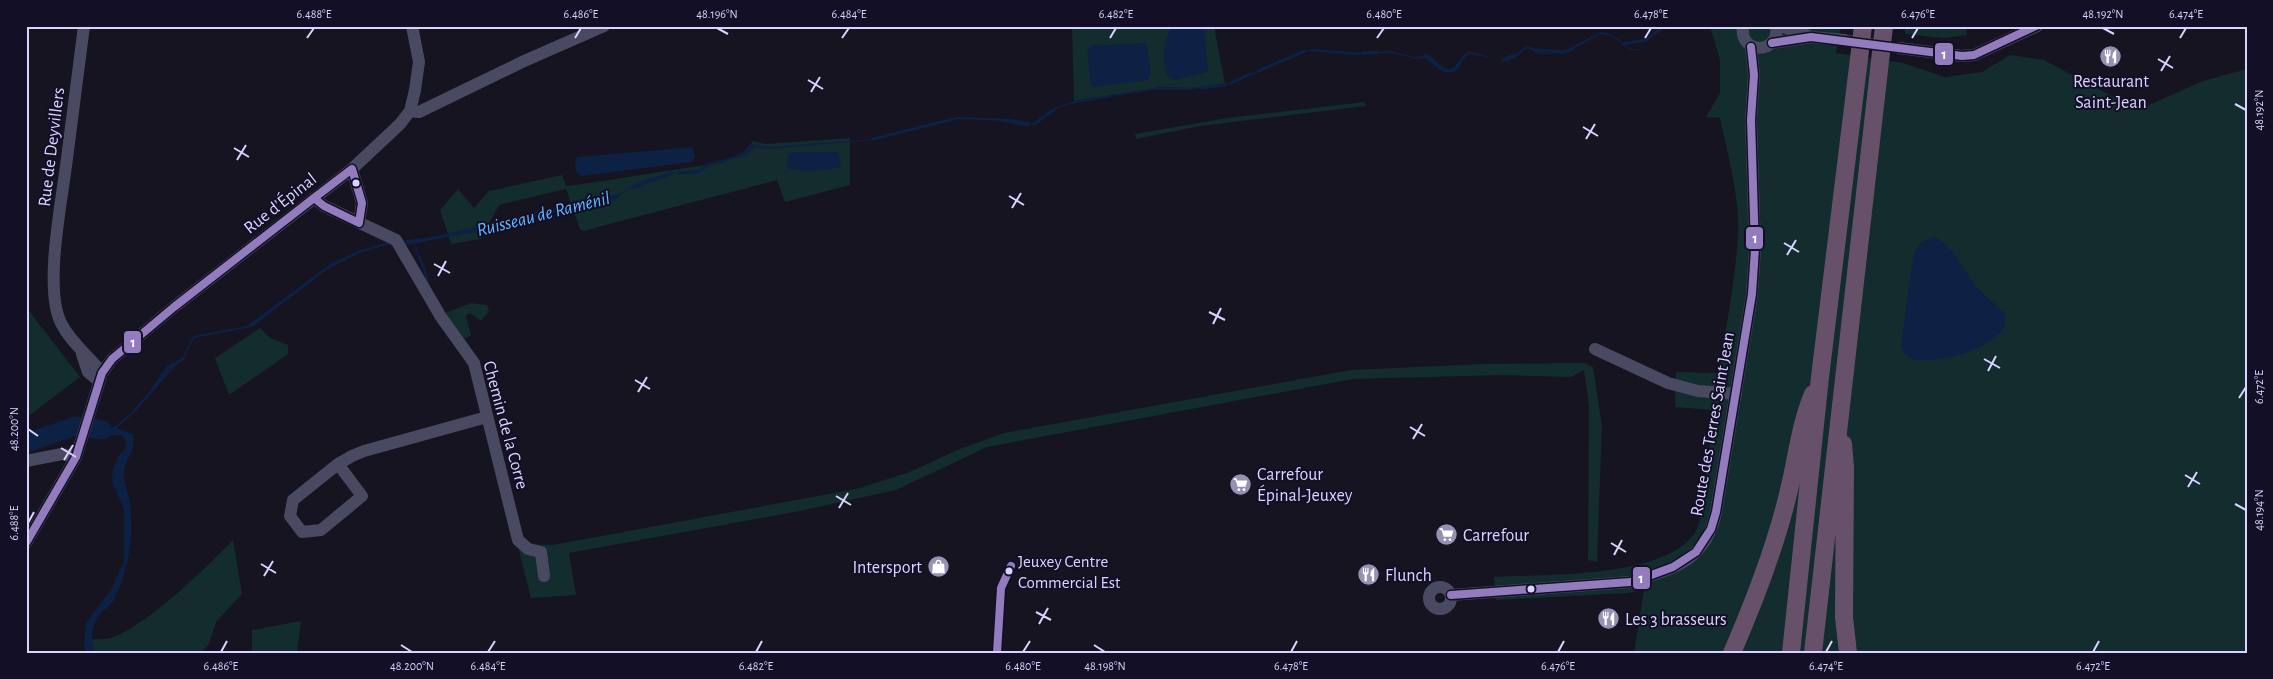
<svg xmlns="http://www.w3.org/2000/svg" width="2273" height="679" font-family="'Alegreya Sans',sans-serif">
	<rect width="100%" height="100%" fill="#161421"/>
	<path fill="#132c2d" d="M1072 26H1214L1225 84 1193 88 1162 87 1074 101Z
		M1710 26H1841L1836 53 1903 63 1945 77 1982 72 2010 55 2044 60 2138 110 2203 81 2247 69V653H1634L1644 589 1628 593 1496 600 1494 577C1545 574 1667 579 1696 531 1706 512 1710 435 1712 410L1675 407 1676 372 1718 373C1726 328 1735 282 1738 236 1740 197 1728 157 1720 118L1706 117 1720 93V60Z
		M1905 26H1966L1967 35 1945 38 1905 34Z
		M1364 102 1366 106 1200 126 1136 139 1135 134 1227 118Z
		M850 138V185L785 202 777 180 583 231 580 229 566 189 499 205 481 239 451 244 440 210 458 189 474 208 489 191 562 175 566 186 576 185 724 162 744 152 753 141 766 144Z
		M471 303 487 305 489 311 481 321 470 313 466 316 471 336 462 339 472 352 482 374 517 526C528 546 532 544 553 545L856 489 907 473 960 449 1004 433 1351 370 1482 364 1584 363 1593 367 1602 426 1597 562 1588 560 1589 406 1584 370 1571 377 1502 375 1353 379 987 447 896 490 800 511 569 553 576 595 531 598 471 362 461 338 445 313Z
		M26 307 80 377 26 418Z
		M260 328 270 338 288 345V354L229 395 215 358Z
		M233 540 242 594 216 622 209 644 201 653H95L91 639C97 639 105 640 110 638 145 628 207 567 233 540Z
		M301 621 297 653H252V630Z"/>
	<path fill="#0d2144" d="M1172 26H1204L1208 72 1174 80 1167 75C1161 62 1164 38 1172 26Z
		M1601 32 1611 34 1629 48 1646 51 1630 50 1611 36 1601 34 1566 53 1540 54 1527 48 1514 59 1507 61 1469 54C1464 58 1462 62 1459 67 1449 81 1434 66 1426 58L1418 59 1391 53 1353 55 1308 51 1231 84 1188 90H1152L1071 104 1058 108 1036 125 1010 121 956 119 874 140 769 149 755 147 747 155 712 165 696 174 672 173C666 181 662 177 654 179 640 183 623 190 614 201L600 199 538 217 414 242 426 270 435 305 413 242 403 247 386 245 360 253 328 269 252 327 194 338 184 358 174 367 137 410 117 428 132 434C138 450 124 459 124 474 124 484 129 493 130 504 134 537 129 569 114 600 111 605 105 609 101 613 91 625 90 639 95 653H86L84 644 86 623 110 591 124 562V509L113 485 112 473 118 456 125 449 126 440 121 435 101 436 91 434 93 425 114 427 130 414 168 370 183 357 193 336 247 326 330 264 357 251 389 242 431 237 537 215 603 197 612 198C625 190 640 180 655 177 665 175 663 177 673 172L681 173 699 171 709 163 745 154 753 145 769 147 875 139 957 117 1012 119 1033 123 1038 122 1056 107 1074 101 1162 87 1193 88 1229 83 1311 49 1363 53 1390 51 1414 57 1426 55C1434 63 1449 80 1458 64 1461 59 1463 55 1467 52 1482 51 1493 62 1508 59 1516 57 1520 48 1529 46L1541 53 1562 52Z
		M1146 43 1151 73 1147 80 1094 87 1091 85 1087 53 1090 46Z
		M692 147 695 156 692 162 581 176 576 171 575 160 578 157Z
		M796 152H836L839 153 841 166C832 171 795 173 786 167L789 154Z
		M1935 237C1955 247 1963 271 1977 287 1985 297 1996 304 2005 314 2005 317 2005 323 2004 326 1996 349 1931 367 1910 358 1905 355 1903 351 1901 346L1913 257C1918 244 1921 240 1935 237Z"/>
	<g fill="none" stroke-linecap="round" stroke-linejoin="round">
		<path stroke="#0d2144" stroke-width="3" d="M1623 44 1646 40 1664 26
			M1535 50 1562 52 1573 49
			M1363 53 1377 52
			M1426 55 1446 71 1455 69 1459 63
			M1503 60 1515 55
			M1258 71 1305 51
			M1231 83 1250 74
			M1201 88 1225 85
			M1000 120 1028 125
			M1034 124 1053 110
			M873 139 954 119
			M737 156 747 153 751 146H754
			M679 173 699 171 707 165
			M632 188 671 173
			M492 227 507 220 616 196
			M404 244 486 228
			M150 393 168 367 183 359"/>
		<path stroke="#0d2144" stroke-width="19" d="M26 443 76 426 103 430"/>
		<path stroke="#333142" stroke-width="12" stroke-dasharray="12 6" stroke-linecap="butt" d="M1844 40 1899 48"/>
		<path stroke="#4a4962" stroke-width="12" d="M84 26C78 73 72 119 66 166 61 205 44 289 61 323 71 343 89 356 102 373
			M1743 26C1738 55 1781 55 1776 26
			M1782 26 1809 36
			M1772 43 1811 37 1844 40
			M1899 48 1962 56 1974 55 2037 26
			M410 111 419 112 522 62 604 26
			M352 169 362 203 359 223
			M314 198 324 206 396 240 441 317 474 363 518 540 528 549 541 552 544 576
			M1595 349 1668 383 1698 391 1736 394
			M82 354 88 372 99 381
			M26 461 62 454 76 457
			M338 464 362 496 321 530 302 532 290 516 293 500 338 464 352 456 364 451 487 417
			M26 543 76 457 102 373 112 359 174 307 352 169 400 124 410 111 415 90 419 62 412 26
			M1429 598a11 11 0 1 1 22 0a11 11 0 1 1-22 0Z
			M1451 595 1630 582C1673 569 1706 561 1716 512L1752 294 1755 249 1751 120 1754 75 1751 47"/>
		<path stroke="#67516a" stroke-width="18" d="M1843 444 1845 467 1844 617 1848 653
			M1732 653C1755 600 1776 546 1789 490 1797 458 1800 425 1813 394
			M1791 653 1820 377 1863 26
			M1813 653 1884 26"/>
		<defs>
			<path id="bus-1" d="M1772 43 1811 37 1962 56 1974 55 2036 26
				M352 169 362 203 359 223 324 206 314 198Z
				M26 543 76 457 102 373 112 359 174 307 314 198
				M1451 595 1630 582 1646 577 1673 567 1696 552 1711 529 1716 512 1752 294 1755 249 1751 120 1754 75 1751 47
				M997 653 1001 588 1011 566"/>
		</defs>
		<use href="#bus-1" stroke="#130f26" stroke-width="11"/>
		<use href="#bus-1" stroke="#927cbe" stroke-width="8"/>
	</g>
	<path fill="none" stroke="#d9d4ff" stroke-width="2" d="M717 28 728 34M2103 28 2114 34M307 38 314 28M575 38 581 28M842 38 849 28M1110 38 1116 28M1377 38 1384 28M1645 38 1651 28M1912 38 1918 28M2180 38 2186 28M2158 59 2173 68M2161 71 2170 56M808 80 823 89M811 92 820 77M2235 104 2246 110M1583 127 1598 136M1586 139 1595 124M234 148 249 157M237 160 246 145M1009 196 1024 205M1012 208 1021 193M1784 243 1799 252M1787 255 1796 240M434 264 450 273M438 276 446 261M1209 312 1225 320M1213 324 1221 308M1984 359 2000 368M1988 371 1996 356M635 380 650 389M638 392 647 377M2239 398 2246 387M1410 427 1425 436M28 429 38 436M1413 439 1422 424M61 448 76 457M64 460 73 445M2185 475 2200 484M2188 487 2197 472M836 496 851 505M2235 504 2246 510M839 508 848 493M28 523 34 512M1611 543 1626 552M1614 555 1622 540M261 564 276 573M264 576 273 561M1036 612 1051 620M1039 624 1048 608M401 645 412 652M1094 645 1105 652M221 652 227 641M488 652 495 641M756 652 762 641M1023 652 1030 641M1291 652 1297 641M1558 652 1564 641M1826 652 1832 641M2093 652 2099 641"/>
	<defs>
		<symbol id="restaurant-disc" viewBox="-11 -11 22 22"><circle r="9.5" fill="#9591b1" stroke="#130f26"/><path d="M-5-6h1v4h1v-4h1v4h1v-4h1v5L-1.5 .5V6h-2V.5L-5-1ZM5-6V6H3V1.5H1.5Q1.5-4 5-6Z" fill="#fff"/></symbol>
		<symbol id="supermarket-disc" viewBox="-11 -11 22 22"><circle r="9.5" fill="#9591b1" stroke="#130f26"/><path d="M-6-5.5h2.5l.6 2H6L4.5 2H-2.5L-4.4-4H-6ZM-1.5 3.2a1.3 1.3 0 1 0 .1 0ZM3 3.2a1.3 1.3 0 1 0 .1 0Z" fill="#fff"/></symbol>
		<symbol id="shop-disc" viewBox="-11 -11 22 22"><circle r="9.5" fill="#9591b1" stroke="#130f26"/><path d="M-5-2.5h2.3a2.7 3.5 0 0 1 5.4 0H5L5.5 6h-11ZM-1.5-2.5h3a1.5 2.3 0 0 0-3 0Z" fill="#fff"/></symbol>
	</defs>
	<g fill-rule="evenodd">
		<use href="#restaurant-disc" x="2098" y="44" width="25" height="25"/>
		<use href="#supermarket-disc" x="1228" y="472" width="25" height="25"/>
		<use href="#supermarket-disc" x="1434" y="522" width="25" height="25"/>
		<use href="#shop-disc" x="926" y="554" width="25" height="25"/>
		<use href="#restaurant-disc" x="1356" y="562" width="25" height="25"/>
		<use href="#restaurant-disc" x="1596" y="606" width="25" height="25"/>
	</g>
	<g fill="#d9d4ff" stroke="#130f26" stroke-width="2">
		<circle cx="356" cy="183" r="4.5"/>
		<circle cx="1009" cy="571" r="4.5"/>
		<circle cx="1531" cy="589" r="4.5"/>
	</g>
	<g text-anchor="middle" stroke-width="4" stroke-linejoin="round" paint-order="stroke">
		<g font-size="17" fill="#d9d4ff" stroke="#130f26" text-anchor="start">
			<text x="1018" y="567">Jeuxey Centre<tspan x="1018" dy="21">Commercial Est</tspan></text>
		</g>
		<g font-size="18" fill="#d9d4ff" stroke="#130f26" text-anchor="start">
			<text x="2111" y="87" text-anchor="middle">Restaurant<tspan x="2111" dy="21">Saint-Jean</tspan></text>
			<text x="1257" y="480">Carrefour<tspan x="1257" dy="21">Épinal-Jeuxey</tspan></text>
			<text x="1463" y="541">Carrefour</text>
			<text x="922" y="573" text-anchor="end">Intersport</text>
			<text x="1385" y="581">Flunch</text>
			<text x="1625" y="625">Les 3 brasseurs</text>
		</g>
		<g font-size="18" fill="#d9d4ff" stroke="#130f26">
			<text transform="translate(51 147) rotate(-83)" y="6">Rue de Deyvillers</text>
			<text transform="translate(280 203) rotate(-38)" y="6">Rue d’Épinal</text>
			<text transform="translate(1712 424) rotate(-80)" y="6">Route des Terres Saint Jean</text>
			<text transform="translate(506 425) rotate(75)" y="6">Chemin de la Corre</text>
		</g>
		<g font-size="19" font-style="italic" fill="#62b6ff" stroke="#130f26">
			<text transform="translate(543 213) rotate(-14)" y="7">Ruisseau de Raménil</text>
		</g>
	</g>
	<g stroke="#130f26" stroke-width="2">
		<rect x="1934" y="42" width="20" height="24" rx="5" fill="#927cbe"/>
		<rect x="1745" y="226" width="19" height="24" rx="5" fill="#927cbe"/>
		<rect x="123" y="330" width="19" height="24" rx="5" fill="#927cbe"/>
		<rect x="1632" y="566" width="19" height="24" rx="5" fill="#927cbe"/>
	</g>
	<g font-size="14" text-anchor="middle" font-weight="bold" fill="#fff">
		<text x="1944" y="59">1</text>
		<text x="1755" y="243">1</text>
		<text x="133" y="347">1</text>
		<text x="1641" y="583">1</text>
	</g>
	<rect width="2273" height="679" fill="none" stroke="#130f26" stroke-width="55"/>
	<rect x="28" y="28" width="2218" height="624" fill="none" stroke="#d9d4ff" stroke-width="2"/>
	<g font-size="12" text-anchor="middle" fill="#d9d4ff">
		<text x="314" y="18">6.488°E</text>
		<text x="581" y="18">6.486°E</text>
		<text x="717" y="18">48.196°N</text>
		<text x="849" y="18">6.484°E</text>
		<text x="1116" y="18">6.482°E</text>
		<text x="1384" y="18">6.480°E</text>
		<text x="1651" y="18">6.478°E</text>
		<text x="1918" y="18">6.476°E</text>
		<text x="2103" y="18">48.192°N</text>
		<text x="2186" y="18">6.474°E</text>
		<text transform="translate(2259 110) rotate(-90)" y="4">48.192°N</text>
		<text transform="translate(2259 387) rotate(-90)" y="4">6.472°E</text>
		<text transform="translate(14 429) rotate(-90)" y="4">48.200°N</text>
		<text transform="translate(2259 510) rotate(-90)" y="4">48.194°N</text>
		<text transform="translate(14 523) rotate(-90)" y="4">6.488°E</text>
		<text x="221" y="670">6.486°E</text>
		<text x="412" y="670">48.200°N</text>
		<text x="488" y="670">6.484°E</text>
		<text x="756" y="670">6.482°E</text>
		<text x="1023" y="670">6.480°E</text>
		<text x="1105" y="670">48.198°N</text>
		<text x="1291" y="670">6.478°E</text>
		<text x="1558" y="670">6.476°E</text>
		<text x="1826" y="670">6.474°E</text>
		<text x="2093" y="670">6.472°E</text>
	</g>
</svg>
